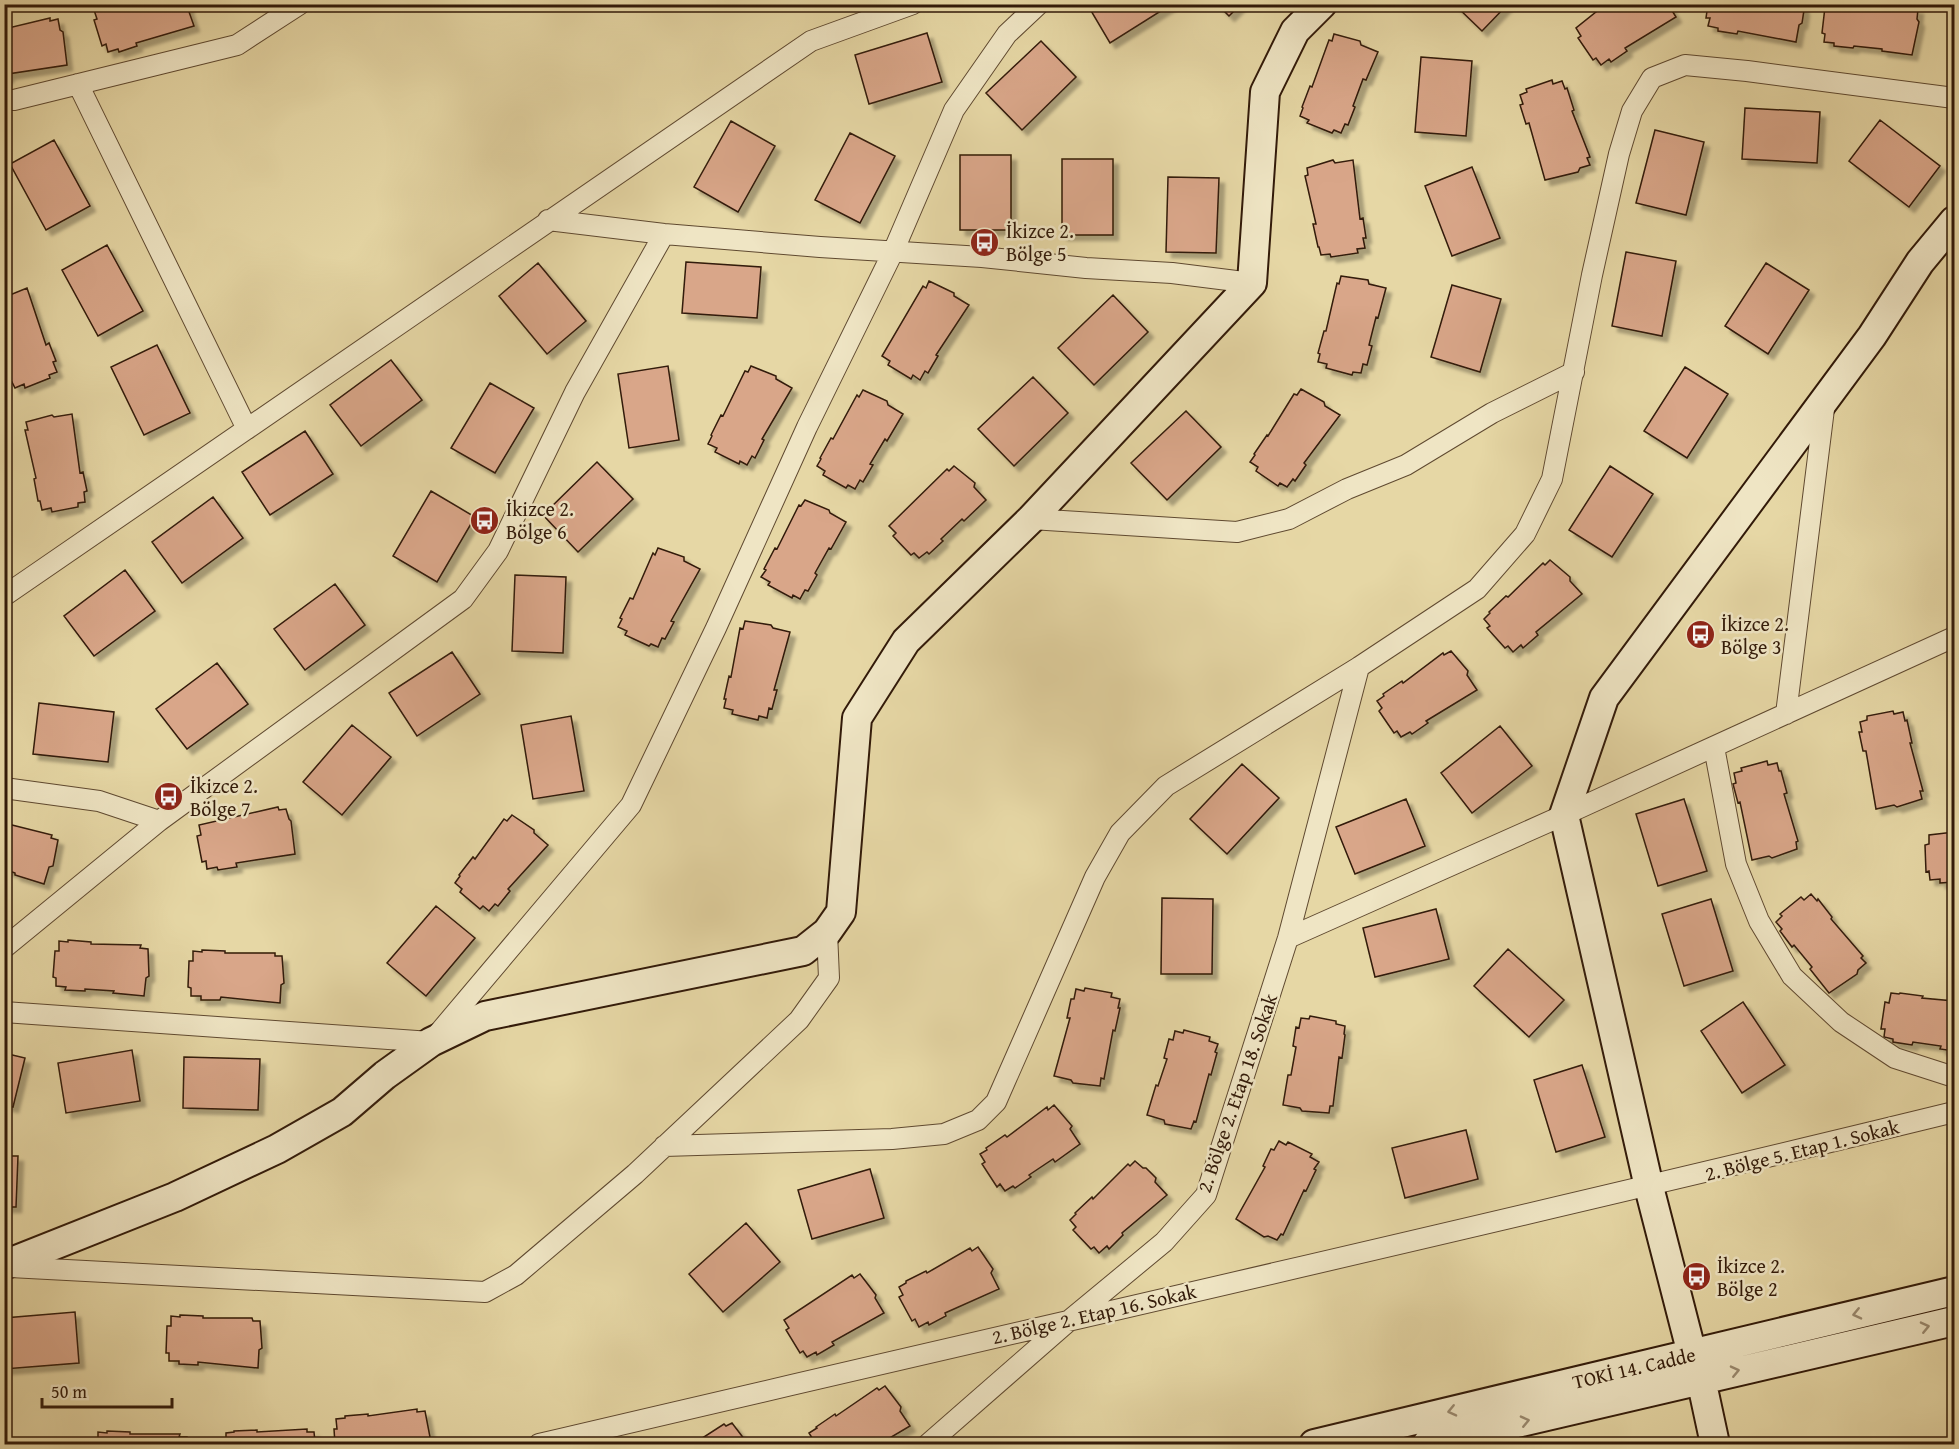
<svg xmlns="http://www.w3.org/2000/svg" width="1959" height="1449" font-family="'Gentium Book Plus',serif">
	<defs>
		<filter id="shadow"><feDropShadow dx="5.5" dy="5.5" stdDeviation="1.5" flood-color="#0004"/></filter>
	</defs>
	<rect width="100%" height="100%" fill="#e6d7a5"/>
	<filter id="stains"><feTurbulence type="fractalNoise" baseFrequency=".00333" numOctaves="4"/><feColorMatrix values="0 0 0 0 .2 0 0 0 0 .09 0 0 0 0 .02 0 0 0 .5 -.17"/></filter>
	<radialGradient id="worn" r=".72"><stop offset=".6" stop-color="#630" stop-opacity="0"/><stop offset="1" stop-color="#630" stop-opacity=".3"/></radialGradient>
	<path fill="#d9a689" stroke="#321a09" stroke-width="1.5" filter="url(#shadow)" d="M104 4H189L188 9 194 26 136 43 137 46 119 52 118 49 108 52 106 44 102 46 94 20 97 19 94 10Z
		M1087 4H1172L1110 43Z
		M1217 4H1241L1229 16Z
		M1454 4H1508L1482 31Z
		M1610 4H1668L1676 17 1625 48 1627 51 1611 62 1609 59 1601 65 1596 58 1593 60 1578 38 1581 36 1576 28 1601 8 1602 10Z
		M1708 4H1802L1804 10 1802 23 1799 25 1796 42 1738 31 1737 34 1718 31V28L1708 26 1710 18H1706Z
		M1829 4H1907L1911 5V8L1918 9 1917 19 1919 22 1912 55 1882 51V49L1854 46 1853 48 1834 46V43L1824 42 1825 34 1822 33 1825 7H1829Z
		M50 18V21L58 19 60 30 63 32 67 65 8 74V77L4 78V29Z
		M927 33 942 82 869 104 855 55Z
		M1334 34 1360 41 1361 45 1378 52 1366 80 1363 79 1353 106 1355 107 1348 125 1345 124 1341 133 1334 130 1332 133 1307 123 1309 120 1300 116 1303 108 1302 107 1310 86 1312 87 1329 40 1332 41Z
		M1041 41 1076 77 1022 130 986 93Z
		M1421 57 1472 61 1466 136 1415 132Z
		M1552 80 1553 84 1562 81 1565 89 1567 88 1574 110 1572 111 1590 157 1587 158 1590 165 1580 168 1578 172 1545 180 1529 123 1526 124 1520 105 1523 104 1520 95 1527 92 1526 89Z
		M1745 108 1820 112 1817 163 1742 159Z
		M1880 120 1940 166 1909 207 1849 161Z
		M731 121 775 146 738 212 694 187Z
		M1655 130 1704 142 1686 215 1636 203Z
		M850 133 895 156 860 223 815 200Z
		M54 140 90 206 46 230 10 164Z
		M960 155H1011V230H960Z
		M1062 159H1113V235H1062Z
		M1333 160 1335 163 1353 160 1360 219 1363 218 1366 238H1363L1365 248 1357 249 1358 253 1331 257 1330 254 1321 255 1319 247H1318L1313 224H1316L1305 176 1308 175 1307 168Z
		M1472 167 1500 238 1452 256 1425 186Z
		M1168 177 1219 178 1216 253 1166 252Z
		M107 245 143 311 98 336 62 270Z
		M1626 252 1676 261 1662 336 1612 326Z
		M686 262 761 267 757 318 682 313Z
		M538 263 586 321 547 354 499 296Z
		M1766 263 1809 290 1768 354 1725 326Z
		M1341 276 1368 280 1369 284 1386 288 1378 318 1376 317 1369 345 1372 346 1367 365 1363 364 1361 373 1353 372 1352 375 1326 368 1327 364 1318 362 1320 354 1318 353 1324 331H1326L1337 283 1339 284Z
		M929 281 954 293V296L969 305 936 355 938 356 928 373 925 371 920 380 913 375 911 379 888 365 890 361 882 356 923 286 926 288Z
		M1452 285 1501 299 1480 372 1431 357Z
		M27 288 46 345 49 343 56 361 53 362 57 372 49 375 50 378 25 388 24 384 15 388 4 366V294L10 295Z
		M1113 295 1148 332 1094 385 1058 348Z
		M157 345 190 413 144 435 111 367Z
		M391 360 422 400 361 446 330 405Z
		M668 366 679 440 629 448 618 374Z
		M751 366 776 376V379L792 388 762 439 764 440 755 458 752 456 747 465 740 461 739 464 715 452 717 448 708 444 712 436 711 435 721 415 723 416 745 371 748 372Z
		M1685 367 1728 394 1687 458 1644 431Z
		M1033 377 1068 413 1014 466 978 429Z
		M490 383 534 408 495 473 451 448Z
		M1301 389 1324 402 1325 406 1340 415 1304 463 1306 465 1295 481 1293 479 1287 487 1280 483 1278 486 1256 471 1258 467 1250 462 1255 455 1254 454 1267 435 1268 436 1294 394 1297 395Z
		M863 390 887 401 888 405 903 414 887 441 885 439 870 464 873 465 863 482 860 480 855 489 848 485 846 488 823 475 825 471 817 466 821 459 820 458 831 438 833 439 857 395 859 397Z
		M1186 411 1221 447 1167 500 1131 463Z
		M72 414 80 473 83 472 87 491 84 492 85 502 78 503V507L52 512 51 508 42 510 40 501H38L34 479 36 478 25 430H28L26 422 52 415 54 417Z
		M305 431 333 474 270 515 242 472Z
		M597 462 633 499 578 552 543 515Z
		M954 466 975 483 974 487 986 500 964 521 962 519 941 539 943 541 929 554 927 552 919 558 914 553 911 555 893 536 896 533 889 526 947 469 949 471Z
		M1610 466 1653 494 1612 557 1569 530Z
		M431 491 475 517 437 582 393 556Z
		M213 497 243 538 182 583 152 542Z
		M805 500 829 510 830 513 846 522 831 549 829 548 815 573 817 575 808 591 805 590 800 599 793 595 792 598 768 585 770 582 761 577 766 570 764 569 775 548 777 549 799 505 801 506Z
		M658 548 684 557V561L700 569 671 621 674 622 665 639 662 638 658 647 651 644 649 646 625 635 627 631 618 627 622 619 620 618 630 598 633 599 653 553 655 555Z
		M1550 560 1570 577V581L1582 594 1536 632 1538 635 1523 648 1521 645 1513 652 1508 646 1505 648 1487 628 1490 626 1484 619 1490 613 1489 612 1506 596 1508 597 1543 563 1545 565Z
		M125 570 155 611 94 656 64 616Z
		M515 575 566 577 563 653 512 651Z
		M335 584 365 625 305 670 274 629Z
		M745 621 771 625 773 628 790 632 774 690H777L772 709 769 708 767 718 759 716 758 720 732 714 733 710 724 708 726 699H724L729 676 731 677 740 628 743 629Z
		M1451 651 1468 671 1467 675 1477 690 1426 721 1428 723 1412 734 1410 732 1401 737 1397 731 1394 733 1379 711 1382 708 1377 701 1384 696 1383 694 1402 681 1403 683 1443 653 1444 655Z
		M452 652 480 694 417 736 389 693Z
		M217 663 248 704 187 749 156 709Z
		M39 703 114 712 108 762 33 754Z
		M1893 711 1894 714 1903 712 1905 721 1907 720 1912 743H1910L1923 791H1920L1922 799 1897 807 1894 805 1876 809 1866 751H1863L1859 732H1862L1860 722 1867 720V716Z
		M571 716 584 791 533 799 521 725Z
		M352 725 391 757 342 815 303 782Z
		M1500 726 1532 766 1472 813 1441 773Z
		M1767 761 1768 765 1777 763 1779 771H1781L1787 793 1784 794 1798 841 1796 842 1797 849 1772 858 1769 856 1752 860 1740 802 1738 803 1733 784 1736 783 1734 773 1742 771 1741 768Z
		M1242 764 1279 798 1227 854 1190 819Z
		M1406 799 1425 846 1355 874 1336 827Z
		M1684 799 1707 871 1658 886 1636 814Z
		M278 807 279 810 286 809 289 819 291 821 295 854 236 863 237 867 218 870 217 867 207 869 206 861 202 862 197 836 201 835 199 825Z
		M512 815 534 830V833L548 845 508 889 510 891 498 906 495 904 489 911 483 906 480 909 460 892 462 889 455 883 460 876 459 875 473 857 475 859 504 819 507 821Z
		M4 823 52 835 51 838 58 840 53 866 49 867 44 884 15 875V873L4 869Z
		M1954 832V882L1940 883V879L1930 880 1929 871 1926 872 1925 845 1929 844V835Z
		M1811 894 1817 901 1818 899 1832 917 1831 919 1863 956 1861 958 1866 963 1858 970 1857 974 1829 993 1810 969 1812 967 1794 945 1792 947 1780 931 1782 929 1776 922 1782 916 1780 914 1801 897 1804 900Z
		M1162 898 1213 899 1212 974H1161Z
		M1711 899 1733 971 1684 986 1662 914Z
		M436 906 475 938 426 996 387 963Z
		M1436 909 1449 959 1375 977 1363 928Z
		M68 940 91 942V944L141 945 140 948 148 949 149 976 146 978 144 996 113 993 114 991 85 989V991L65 990 66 987 56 986V978L53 977 55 951H59V941L68 942Z
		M1508 949 1564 1000 1529 1037 1474 986Z
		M202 950 225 951V953H275V956H282L284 983 281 985 280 1003 221 997 220 1000H201V996H191V988L188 987 189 961H193V951L202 952Z
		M1085 988 1112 993 1111 997 1120 999 1118 1008H1120L1115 1031 1113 1030 1104 1079 1101 1078 1100 1086 1073 1083 1071 1080 1054 1076 1070 1018H1067L1071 999H1074L1076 989 1084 991Z
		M1891 993 1899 994 1900 993 1923 996 1922 998 1954 1001V1051L1940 1049 1941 1046 1913 1042 1912 1045 1893 1042V1039L1884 1037 1885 1029H1881L1885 1002 1889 1003Z
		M1743 1002 1785 1065 1742 1093 1701 1031Z
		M1310 1016 1336 1021V1024L1345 1026 1344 1034 1345 1035 1342 1058 1339 1057 1333 1106H1330L1329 1113 1302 1111 1300 1108 1283 1105 1288 1075H1291L1296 1047 1293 1046 1296 1027 1299 1028 1301 1018 1309 1019Z
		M1184 1030 1210 1037 1209 1041 1218 1044 1215 1052 1217 1053 1211 1075 1209 1074 1196 1122 1194 1121 1191 1129 1165 1124 1164 1120 1147 1115 1156 1085 1158 1086 1167 1059 1164 1058 1169 1039 1173 1040 1175 1031 1183 1033Z
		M132 1050 140 1101 66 1113 58 1063Z
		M4 1053 25 1058 13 1107 4 1105Z
		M184 1057 260 1059 258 1110 183 1108Z
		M1582 1065 1605 1137 1556 1152 1534 1080Z
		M1054 1105 1072 1126 1070 1129 1080 1144 1055 1162 1053 1159 1029 1175 1031 1177 1015 1188 1013 1186 1005 1191 1000 1184 997 1187 982 1164 985 1162 980 1154 987 1150 986 1148 1005 1135 1007 1137 1047 1107 1048 1110Z
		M1466 1130 1478 1179 1405 1198 1392 1148Z
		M1279 1141 1286 1145 1288 1142 1312 1154 1310 1157 1319 1162 1314 1169 1316 1170 1306 1191 1304 1190 1283 1235 1281 1234 1277 1240 1268 1236 1264 1237 1236 1219 1265 1167 1263 1166 1271 1149 1274 1150Z
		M4 1156H18L16 1207H4Z
		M1135 1161 1143 1168H1146L1156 1178 1155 1182 1167 1195 1122 1233 1123 1235 1109 1249 1107 1246 1099 1253 1094 1247 1091 1249 1073 1230 1076 1227 1070 1220 1076 1214 1075 1213 1092 1197 1093 1199 1128 1164 1130 1166Z
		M870 1169 884 1218 812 1239 798 1190Z
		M746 1223 780 1262 723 1312 689 1274Z
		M978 1247 993 1269 991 1273 999 1289 945 1313 946 1316 929 1325 928 1322 919 1327 915 1319 912 1321 899 1297 903 1295 899 1287 906 1283V1281L926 1271 927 1273 970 1248 972 1251Z
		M860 1274 876 1295 875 1298 884 1313 832 1342 834 1345 817 1355 816 1352 807 1357 803 1351 800 1353 786 1330 789 1328 784 1320 852 1275 854 1278Z
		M75 1312 79 1363 4 1369V1318Z
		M180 1315 203 1316V1318H252L253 1321H260L262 1348 259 1350 258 1368 198 1362V1365L179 1364V1361H169V1353H166L167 1326H171V1316L180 1317Z
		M885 1386 901 1407 900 1411 910 1426 883 1442 882 1440 875 1444H812L811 1443 814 1441 809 1433 817 1428 816 1427 835 1414 836 1416 877 1388 879 1390Z
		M417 1409V1412L425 1411 430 1437 428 1439V1444H335L334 1429H337L336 1419 345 1418V1416L368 1414V1416Z
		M732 1423 748 1444H693L724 1424 726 1426Z
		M307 1429V1432H314L315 1442 317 1444H222V1442H226V1433L234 1432V1431L257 1430V1432Z
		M107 1431 130 1432V1434H180L179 1437H187V1444H94V1442H98V1432L107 1433Z"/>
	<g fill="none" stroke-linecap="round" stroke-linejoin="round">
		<defs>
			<path id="street" d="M78 84 247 429
				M4 100H14L237 45 300 4
				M548 220 664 234 820 247 982 257 1086 268 1172 273 1252 283
				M1031 519 1237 532 1289 519 1347 489 1406 465 1492 413 1574 372
				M4 596 811 41 913 4
				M1786 714 1825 401
				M1714 747 1736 864 1759 921 1792 976 1841 1022 1895 1058 1954 1077
				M4 788 99 801 159 821
				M1288 938 1564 815 1954 637
				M4 948 159 821 463 599 498 551 575 392 664 234
				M4 1012 431 1042 631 805 716 628 807 427 893 252 954 110 1007 34 1039 4
				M664 1146 892 1139 944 1134 978 1120 996 1102 1095 877 1120 833 1166 786 1359 667 1477 589 1525 534 1552 479 1592 275 1619 154 1632 111 1652 78 1685 65 1747 71 1954 98
				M10 1267 485 1292 516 1275 635 1174 799 1020 829 978 827 932
				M539 1444C1011 1333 1484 1227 1954 1112
				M928 1444 1071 1319 1164 1242 1206 1195 1288 938 1359 667"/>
			<path id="secondary" d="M4 1265 175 1197 277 1149 342 1112 385 1075 431 1042 485 1016 803 951 827 932 841 912 857 718 906 641 1031 519 1252 283 1265 92 1295 31 1322 4
				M1314 1444 1954 1291
				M1427 1444 1954 1321
				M1715 1444 1701 1379 1692 1354 1649 1187 1564 815 1604 698 1872 336 1920 262 1954 221"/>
		</defs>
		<use href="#street" stroke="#5f4930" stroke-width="22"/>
		<use href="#secondary" stroke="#321a09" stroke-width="32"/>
		<use href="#street" stroke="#efe5c4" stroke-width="20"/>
		<use href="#secondary" stroke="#efe5c4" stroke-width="28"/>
	</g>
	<defs><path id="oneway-chevron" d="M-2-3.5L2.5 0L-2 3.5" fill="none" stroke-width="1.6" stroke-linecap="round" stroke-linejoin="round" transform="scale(1.5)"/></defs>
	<g stroke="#9a8a70">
		<use href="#oneway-chevron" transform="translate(1857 1314) rotate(167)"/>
		<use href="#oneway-chevron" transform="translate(1925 1327) rotate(-13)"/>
		<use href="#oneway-chevron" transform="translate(1735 1371) rotate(-13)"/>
		<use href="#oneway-chevron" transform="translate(1452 1411) rotate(167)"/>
		<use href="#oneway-chevron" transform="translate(1525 1421) rotate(-13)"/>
	</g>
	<defs>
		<symbol id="bus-disc" viewBox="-11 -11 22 22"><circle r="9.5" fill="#8f2418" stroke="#efe5c4"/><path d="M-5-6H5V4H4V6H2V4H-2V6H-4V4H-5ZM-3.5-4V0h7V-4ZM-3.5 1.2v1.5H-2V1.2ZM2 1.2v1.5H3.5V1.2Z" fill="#fff"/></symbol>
	</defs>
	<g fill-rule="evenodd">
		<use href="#bus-disc" x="968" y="226" width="33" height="33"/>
		<use href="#bus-disc" x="468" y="504" width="33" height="33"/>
		<use href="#bus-disc" x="1684" y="618" width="33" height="33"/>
		<use href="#bus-disc" x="152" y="780" width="33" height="33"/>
		<use href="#bus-disc" x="1680" y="1260" width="33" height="33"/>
	</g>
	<g text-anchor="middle" stroke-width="5" stroke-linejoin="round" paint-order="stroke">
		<g font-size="20" fill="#321a09" stroke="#efe5c4" text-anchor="start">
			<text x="1006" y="238">İkizce 2.<tspan x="1006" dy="23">Bölge 5</tspan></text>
			<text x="506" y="516">İkizce 2.<tspan x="506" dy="23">Bölge 6</tspan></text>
			<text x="1721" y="631">İkizce 2.<tspan x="1721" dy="23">Bölge 3</tspan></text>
			<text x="190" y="793">İkizce 2.<tspan x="190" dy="23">Bölge 7</tspan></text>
			<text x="1717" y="1273">İkizce 2.<tspan x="1717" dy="23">Bölge 2</tspan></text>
		</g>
		<g font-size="20" fill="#321a09" stroke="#efe5c4">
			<text transform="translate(1237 1093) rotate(-71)" y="7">2. Bölge 2. Etap 18. Sokak</text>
			<text transform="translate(1802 1150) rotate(-14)" y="7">2. Bölge 5. Etap 1. Sokak</text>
			<text transform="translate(1094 1314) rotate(-13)" y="7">2. Bölge 2. Etap 16. Sokak</text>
			<text transform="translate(1634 1368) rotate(-13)" y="7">TOKİ 14. Cadde</text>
		</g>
	</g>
	<rect width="1959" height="1449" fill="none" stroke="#e6d7a5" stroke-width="24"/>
	<rect x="6" y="6" width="1947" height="1437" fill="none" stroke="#321a09" stroke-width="3"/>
	<rect x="12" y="12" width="1935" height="1425" fill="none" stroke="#321a09" stroke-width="1.5"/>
	<path d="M42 1398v9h130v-9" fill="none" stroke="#321a09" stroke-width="3"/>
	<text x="51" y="1398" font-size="18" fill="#321a09" stroke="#efe5c4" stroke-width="4.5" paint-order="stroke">50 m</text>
	<rect width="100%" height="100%" filter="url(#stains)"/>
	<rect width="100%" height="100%" fill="url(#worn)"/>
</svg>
